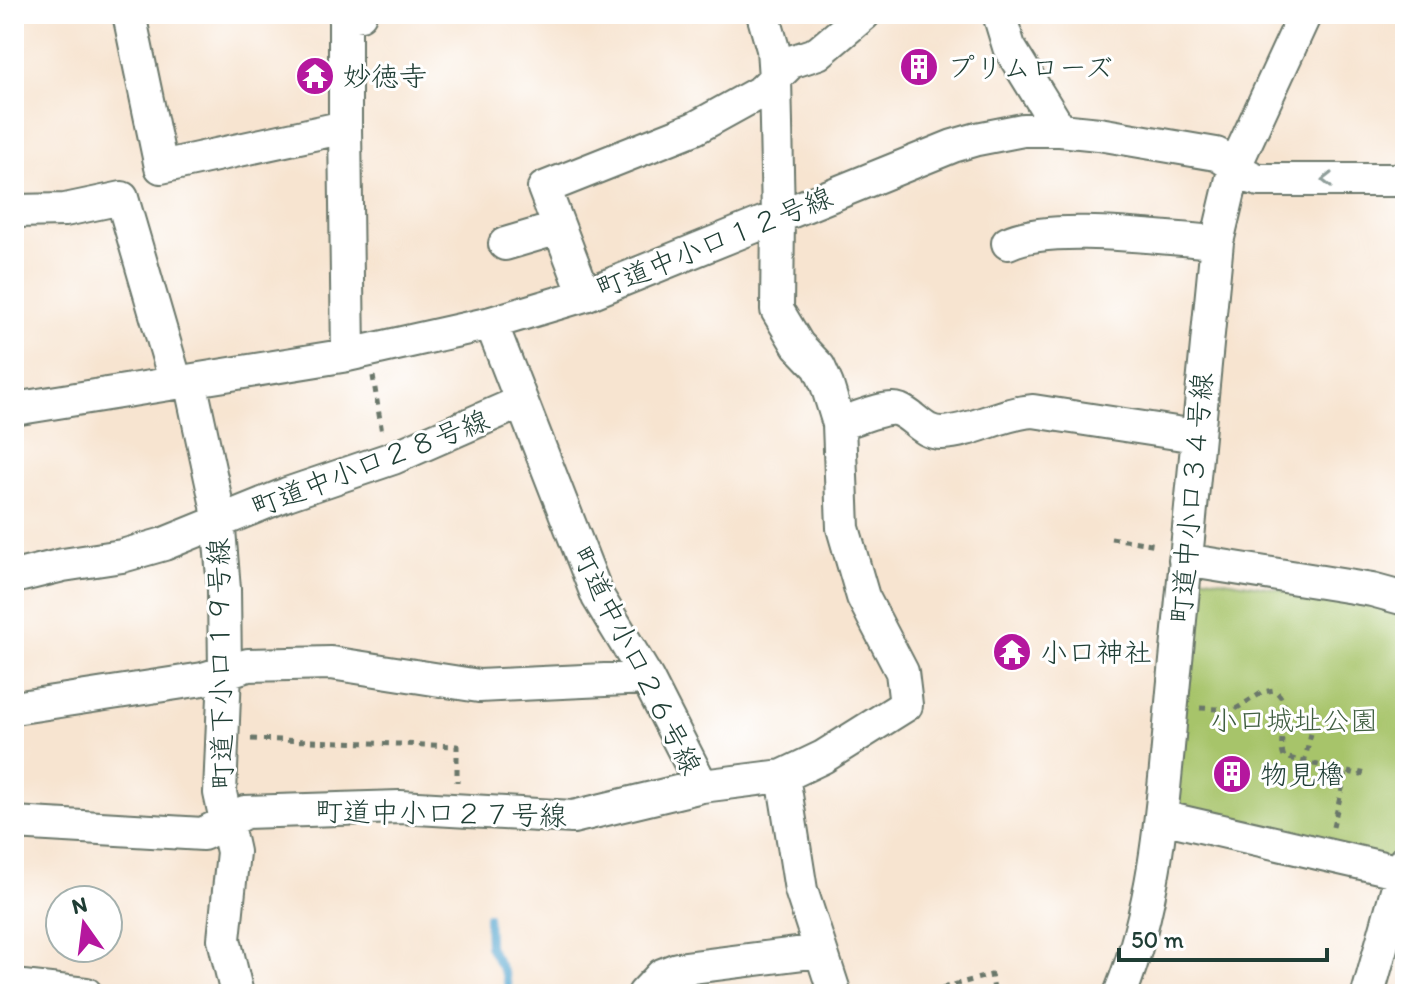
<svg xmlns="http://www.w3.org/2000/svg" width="1419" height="1008" font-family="Itim,'Klee One',sans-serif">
	<rect width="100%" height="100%" fill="#fff"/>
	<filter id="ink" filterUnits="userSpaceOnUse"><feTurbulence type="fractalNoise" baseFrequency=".0125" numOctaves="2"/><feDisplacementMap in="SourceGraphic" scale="16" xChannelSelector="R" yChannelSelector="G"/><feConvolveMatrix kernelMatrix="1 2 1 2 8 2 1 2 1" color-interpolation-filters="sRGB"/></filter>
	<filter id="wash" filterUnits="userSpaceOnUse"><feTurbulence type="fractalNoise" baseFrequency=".006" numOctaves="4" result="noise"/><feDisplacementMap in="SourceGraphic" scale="32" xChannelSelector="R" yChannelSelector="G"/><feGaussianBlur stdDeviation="1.8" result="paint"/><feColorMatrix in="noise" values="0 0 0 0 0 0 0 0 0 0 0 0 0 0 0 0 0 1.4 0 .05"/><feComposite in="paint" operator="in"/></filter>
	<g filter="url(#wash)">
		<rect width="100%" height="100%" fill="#f7e4d0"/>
		<path fill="#a7c46b" stroke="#638050" stroke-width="2" d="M1194 575 1405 610V824L1398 854 1388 860 1175 806Z"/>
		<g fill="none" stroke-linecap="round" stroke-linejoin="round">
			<path stroke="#54a6cf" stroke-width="8" d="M488 916 489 946 505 974 510 994"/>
		</g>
	</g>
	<g filter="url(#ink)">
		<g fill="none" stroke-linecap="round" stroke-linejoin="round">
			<defs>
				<path id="street" d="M129 14 161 167 345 127 348 355
					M763 14 773 49 775 78 778 216 777 310 798 345 819 367 827 385 839 424 843 528 863 597 902 672 906 705 823 757 783 776 801 890 835 994
					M999 14 1009 47 1060 130
					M345 127V17L360 14
					M14 211 65 210 122 198 176 383
					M1008 243C1051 222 1167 239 1217 242
					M505 244 559 228
					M585 295 544 188 695 128 762 91 791 62 818 53 864 14
					M491 323 598 597 647 678 702 786 783 776
					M190 381 217 506 224 589 225 672 220 793 233 852 224 939 237 994
					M14 409 348 355 491 323 585 295 953 146 977 139 1023 130H1060L1099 134 1216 154C1232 161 1242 176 1259 180H1405
					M839 424C853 420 886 405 899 410 916 417 922 433 942 433 972 432 1001 413 1033 411L1196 436
					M1185 560 1372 590 1405 599
					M14 577 63 565 122 556 164 544 287 494 393 458 521 402
					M14 708 203 679 248 665 331 663 479 686 647 678
					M1161 817 1405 873
					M14 823 203 834 245 812 400 807 573 817 702 786
					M14 986 86 994
					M644 994 662 975 677 969 820 951
					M1120 994C1161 892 1164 779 1175 671 1188 528 1202 385 1217 242L1235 166 1305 14
					M1368 994 1405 861"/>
			</defs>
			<use href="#street" stroke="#6b776b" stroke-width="36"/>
			<path stroke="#6b776b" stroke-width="5" stroke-dasharray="6 6" stroke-linecap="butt" d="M373 376 382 433
				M1111 538 1158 545
				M1200 708 1234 710 1263 692 1274 690C1297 707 1275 736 1284 757L1361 775 1363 767
				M251 739 457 746V782
				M1304 763 1317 708
				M1333 827 1346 772
				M919 994 991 975 995 994"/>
			<use href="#street" stroke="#fff" stroke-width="32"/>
		</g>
		<defs><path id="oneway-chevron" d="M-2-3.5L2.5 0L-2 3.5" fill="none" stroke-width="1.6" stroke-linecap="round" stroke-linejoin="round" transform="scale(2)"/></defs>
		<use stroke="#8f9e9a" href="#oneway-chevron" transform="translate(1327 180) rotate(180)"/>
	</g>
	<defs>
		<symbol id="building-disc" viewBox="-11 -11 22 22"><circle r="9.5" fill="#b5179e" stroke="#fff"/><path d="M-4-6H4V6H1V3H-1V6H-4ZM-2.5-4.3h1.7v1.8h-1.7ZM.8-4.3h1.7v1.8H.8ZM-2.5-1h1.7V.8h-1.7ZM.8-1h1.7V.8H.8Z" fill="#fff"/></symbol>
		<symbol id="temple-disc" viewBox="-11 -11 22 22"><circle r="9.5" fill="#b5179e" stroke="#fff"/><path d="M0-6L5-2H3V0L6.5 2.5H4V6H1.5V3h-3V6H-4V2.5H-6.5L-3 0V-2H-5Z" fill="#fff"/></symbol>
	</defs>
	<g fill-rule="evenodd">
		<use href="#building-disc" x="897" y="45" width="44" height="44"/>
		<use href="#temple-disc" x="293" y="54" width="44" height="44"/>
		<use href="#temple-disc" x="990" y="630" width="44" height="44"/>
		<use href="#building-disc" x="1210" y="752" width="44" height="44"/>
	</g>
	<g text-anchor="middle" stroke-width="6" stroke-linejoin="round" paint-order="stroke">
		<g font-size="28" fill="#1f3d34" stroke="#fff" text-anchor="start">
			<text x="947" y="77">プリムローズ</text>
			<text x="343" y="86">妙徳寺</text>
			<text x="1040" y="662">小口神社</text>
			<text x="1260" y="784">物見櫓</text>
		</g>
		<g font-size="28" fill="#1f3d34" stroke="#fff">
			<text transform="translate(714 242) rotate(-22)" y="10">町道中小口１２号線</text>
			<text transform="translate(370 463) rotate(-21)" y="10">町道中小口２８号線</text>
			<text transform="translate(1191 498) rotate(-85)" y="10">町道中小口３４号線</text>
			<text transform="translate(637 660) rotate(63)" y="10">町道中小口２６号線</text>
			<text transform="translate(220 664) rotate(-91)" y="10">町道下小口１９号線</text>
			<text transform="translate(441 813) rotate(1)" y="10">町道中小口２７号線</text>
		</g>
		<g font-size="28" fill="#415f42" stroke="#fff">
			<text x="1294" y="730">小口城址公園</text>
		</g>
	</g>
	<rect width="1419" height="1008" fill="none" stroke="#fff" stroke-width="48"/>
	<g transform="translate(84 924) rotate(346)"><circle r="38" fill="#ffffff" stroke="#a5b1ae" stroke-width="2"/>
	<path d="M0-6L14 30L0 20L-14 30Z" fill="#b5179e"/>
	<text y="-12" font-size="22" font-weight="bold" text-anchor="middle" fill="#1f3d34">N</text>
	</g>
	<path d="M1119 948v12h208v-12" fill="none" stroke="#1f3d34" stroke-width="4"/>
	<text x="1131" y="948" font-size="24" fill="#1f3d34" stroke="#ffffff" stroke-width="6" paint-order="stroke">50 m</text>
</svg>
